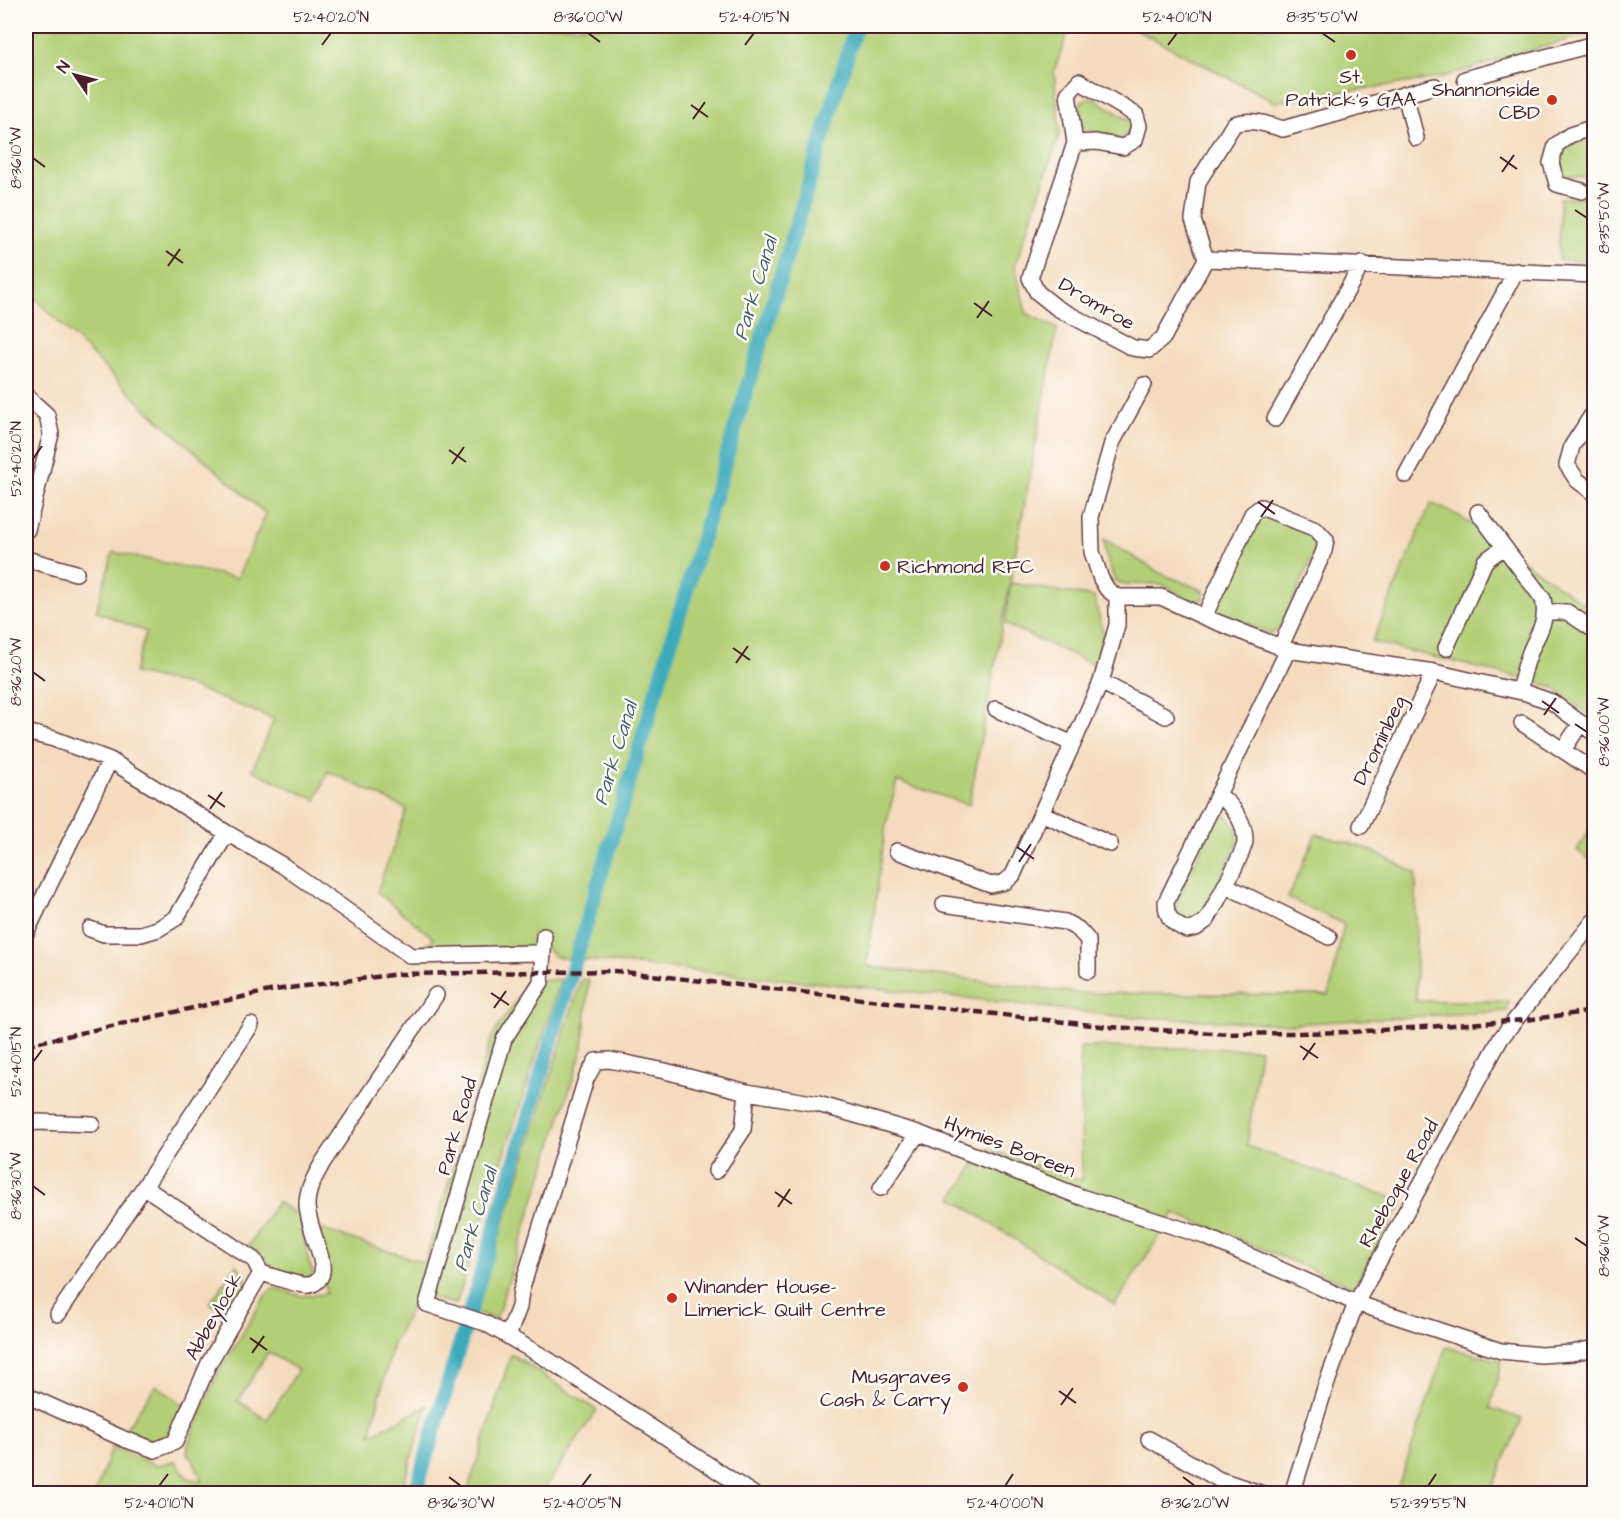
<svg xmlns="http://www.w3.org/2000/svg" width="1620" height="1519" font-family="'Architects Daughter',sans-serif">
	<rect width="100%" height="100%" fill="#fdfcf7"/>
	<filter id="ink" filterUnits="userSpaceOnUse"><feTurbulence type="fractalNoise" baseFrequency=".0167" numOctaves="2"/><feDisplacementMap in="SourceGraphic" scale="12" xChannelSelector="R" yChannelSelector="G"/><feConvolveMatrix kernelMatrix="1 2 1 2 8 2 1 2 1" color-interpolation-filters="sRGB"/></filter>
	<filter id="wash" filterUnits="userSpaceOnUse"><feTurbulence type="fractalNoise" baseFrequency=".008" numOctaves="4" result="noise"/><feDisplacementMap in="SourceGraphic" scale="24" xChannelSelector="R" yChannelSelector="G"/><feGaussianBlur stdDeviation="1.35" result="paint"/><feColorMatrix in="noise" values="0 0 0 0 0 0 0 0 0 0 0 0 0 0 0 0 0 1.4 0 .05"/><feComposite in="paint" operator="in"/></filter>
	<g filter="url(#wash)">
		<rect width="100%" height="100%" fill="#f4dbbe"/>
		<path fill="#b2cf76" stroke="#7e7750" stroke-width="1.5" fill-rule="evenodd" d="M26 26H1070L1054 71 1060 133 1015 266 1026 313 1057 328 969 805 897 781 886 824 867 966 1078 993 1329 995 1344 924 1288 898 1316 834 1366 848 1416 873V1001H1509L1507 1011 1291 1024 1117 1016 922 993 556 957 546 948 419 949 434 939 377 892 407 809 328 771 316 800 252 770 274 719 187 685 134 673 146 632 96 611 113 552 237 578 266 514 145 408 26 289Z
			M1129 26H1594V32L1439 78 1275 102Z
			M1091 97 1129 120 1131 126 1127 135 1121 139 1081 128 1078 109 1082 101Z
			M1594 135V262L1559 260 1560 198H1579L1590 195 1593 179C1585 173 1575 180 1566 175 1553 169 1563 148 1572 143 1578 139 1587 137 1594 135Z
			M1431 503 1459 516 1594 611V719L1554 688 1541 683 1372 642Z
			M1265 515 1313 536 1319 543 1280 629 1271 634 1220 613 1217 606 1254 523Z
			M1104 539 1160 573 1204 591 1202 600C1182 602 1178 589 1162 585 1146 581 1131 588 1115 581L1106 556Z
			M1011 583 1094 597 1103 632 1096 666 1005 624Z
			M1227 816 1236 828 1239 841 1200 918 1189 923 1178 918 1173 911 1216 817Z
			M1594 823V863L1577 850Z
			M561 979 456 1304 417 1295 393 1344 370 1435 427 1406 401 1493 95 1494 112 1447 156 1465 176 1461 187 1478 203 1481 193 1460 187 1454 188 1445 216 1377 264 1298 271 1289H279L301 1296 326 1294 320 1229 425 1263 492 1036 530 981ZM268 1352 298 1370 267 1420 238 1401Z
			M589 979 583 1047 496 1320 476 1312 581 980Z
			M1080 1047 1260 1049 1247 1146 1403 1202 1354 1287 1174 1213 1115 1305 952 1198 986 1148 1082 1181Z
			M277 1202 301 1217 308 1260 313 1273 309 1280 285 1275 268 1263 249 1245Z
			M236 1265 246 1276 245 1289 229 1316 210 1303Z
			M1446 1347 1502 1361 1490 1408 1522 1419 1490 1493H1396Z
			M511 1354 597 1410 542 1493H467Z
			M156 1385 184 1405 171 1432 156 1442 125 1430Z"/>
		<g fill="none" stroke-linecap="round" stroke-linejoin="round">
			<path stroke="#3caabb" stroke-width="15" d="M415 1494 856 26"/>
		</g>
	</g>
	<g filter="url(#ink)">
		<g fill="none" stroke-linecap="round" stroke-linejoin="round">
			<defs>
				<path id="minor" d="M1465 79 1594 44
					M1405 94 1416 138
					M1075 143 1096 142 1123 147 1135 140 1139 126 1136 115 1079 81 1068 94 1075 143 1030 278 1037 292 1057 308 1133 348 1149 350 1163 338 1206 259 1193 220 1198 182 1234 124C1251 118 1266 124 1283 129L1435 86
					M1582 191 1557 184 1551 163 1556 145 1570 135 1594 127
					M1206 259 1594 275
					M1144 385 1112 443 1091 517 1092 552 1101 579 1107 589 1117 597H1161L1204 617 1288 650 1434 672 1526 693 1552 702 1594 733
					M26 396 47 415 51 434 27 530
					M1594 412 1572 446 1567 465 1577 480 1594 493
					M1275 419 1362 264
					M1406 475 1516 271
					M1478 512 1543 599C1549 625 1535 635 1528 658 1524 669 1522 680 1519 691
					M26 559 76 573
					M1546 612H1567L1594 630
					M1204 617 1252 514 1261 507 1316 529 1326 540 1324 551 1280 648
					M1446 648 1485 561 1504 547
					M1101 682 1166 716
					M996 709 1073 744
					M1522 723 1594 771
					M26 732 54 739 110 760 227 833 282 865 411 956 536 953 542 958
					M1563 750 1581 723
					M1218 794C1232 805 1245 821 1245 841 1246 849 1213 908 1207 920L1196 928 1187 930C1173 924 1166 918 1166 902L1288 650
					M1041 813 1110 844
					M1361 826 1434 672
					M897 851 991 885 1005 882 1013 875 1101 682 1117 625V597
					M1225 885 1329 937
					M944 904 1065 922 1078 929 1088 940V971
					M90 929 104 934H141L158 929 176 918 227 833
					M26 933 110 760
					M544 936 541 982 504 1039 427 1304 485 1323 504 1334 547 1359 753 1494
					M26 1124 37 1122 92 1124
					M716 1171 743 1130 747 1092
					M144 1187 251 1025
					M881 1188 918 1133
					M261 1273C274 1276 295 1285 306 1285 313 1286 321 1280 322 1272 325 1258 307 1224 307 1205 307 1189 316 1175 323 1162L436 995
					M508 1336 519 1307 521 1291 586 1079 596 1061 609 1060 626 1063 665 1071 747 1092 818 1104 918 1133 1081 1197 1204 1236 1356 1303 1501 1351 1541 1355 1572 1353 1594 1348
					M26 1395 124 1439 155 1450 175 1442 209 1363 261 1273 254 1260 144 1187 58 1314
					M1149 1439 1218 1479 1263 1494
					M1292 1494 1325 1388 1356 1303 1501 1038 1594 921"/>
			</defs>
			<use href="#minor" stroke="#643b41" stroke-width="18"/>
			<use href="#minor" stroke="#fff" stroke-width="15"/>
			<path stroke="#4a1f2b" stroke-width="4.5" stroke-dasharray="9 4.5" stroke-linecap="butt" d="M26 1045 274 990 399 974 615 971 1109 1027 1229 1034 1352 1032 1525 1020 1594 1011"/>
		</g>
	</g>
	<path fill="none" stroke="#4a1f2b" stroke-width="2" d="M588 33 600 42M1322 33 1335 42M322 45 331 33M745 45 754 33M1168 45 1177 33M691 105 708 117M693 119 705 102M1500 157 1517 169M33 158 45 167M1502 172 1514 155M1575 210 1587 218M166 251 183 263M168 266 180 249M974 303 992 316M977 318 989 301M449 450 466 462M33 459 42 446M452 464 464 447M1258 502 1275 514M1261 517 1273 500M733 648 750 660M736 663 748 646M33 672 45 681M1542 701 1559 713M1544 715 1556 698M1575 724 1587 732M208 795 225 807M210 809 222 792M1017 847 1034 859M1019 862 1031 844M491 993 509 1005M494 1008 506 991M1300 1046 1318 1058M1303 1060 1315 1043M33 1062 42 1050M33 1186 45 1195M775 1192 792 1204M778 1207 790 1189M1575 1238 1587 1246M250 1338 267 1350M252 1353 264 1336M1059 1391 1076 1403M1061 1405 1073 1388M449 1477 461 1486M1183 1477 1195 1486M159 1486 168 1474M582 1486 591 1474M1005 1486 1013 1474M1428 1486 1436 1474"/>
	<g fill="#c8321e" stroke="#fdfcf7" stroke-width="2">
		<circle cx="1351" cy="55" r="6"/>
		<circle cx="1552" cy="100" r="6"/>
		<circle cx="885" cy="566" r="6"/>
		<circle cx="672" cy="1298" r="6"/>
		<circle cx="963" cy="1387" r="6"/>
	</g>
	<g text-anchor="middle" stroke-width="5" stroke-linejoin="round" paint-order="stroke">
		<g font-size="20" fill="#4a1f2b" stroke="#fdfcf7" text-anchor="end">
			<text x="1351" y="83" text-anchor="middle">St.<tspan x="1351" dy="23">Patrick's GAA</tspan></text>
			<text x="1540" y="96">Shannonside<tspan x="1540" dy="23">CBD</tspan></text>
			<text x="897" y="573" text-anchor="start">Richmond RFC</text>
			<text x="684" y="1293" text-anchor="start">Winander House-<tspan x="684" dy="23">Limerick Quilt Centre</tspan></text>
			<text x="951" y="1383">Musgraves<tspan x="951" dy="23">Cash &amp; Carry</tspan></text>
		</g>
		<g font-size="20" fill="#4a1f2b" stroke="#fdfcf7">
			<text transform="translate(1097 303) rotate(30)" y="7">Dromroe</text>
			<text transform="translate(1379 740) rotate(-64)" y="7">Drominbeg</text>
			<text transform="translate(456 1126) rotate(-74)" y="7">Park Road</text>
			<text transform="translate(1010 1146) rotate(21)" y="7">Hymies Boreen</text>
			<text transform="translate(1398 1183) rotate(-61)" y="7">Rhebogue Road</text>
			<text transform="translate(213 1316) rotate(-61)" y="7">Abbeylock</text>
		</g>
		<g font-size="21" font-style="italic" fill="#445e6c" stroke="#fdfcf7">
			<text transform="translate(755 288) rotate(-73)" y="7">Park Canal</text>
			<text transform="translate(615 753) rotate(-73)" y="7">Park Canal</text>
			<text transform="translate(475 1219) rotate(-73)" y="7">Park Canal</text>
		</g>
	</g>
	<rect width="1620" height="1519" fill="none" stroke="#fdfcf7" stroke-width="66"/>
	<g transform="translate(75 75) rotate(305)" stroke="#fdfcf7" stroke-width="4.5" paint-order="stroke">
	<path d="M0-4.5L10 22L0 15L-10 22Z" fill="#4a1f2b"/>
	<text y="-9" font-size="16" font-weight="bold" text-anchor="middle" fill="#4a1f2b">N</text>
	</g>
	<rect x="33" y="33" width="1554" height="1453" fill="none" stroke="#4a1f2b" stroke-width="2"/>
	<g font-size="15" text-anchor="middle" fill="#4a1f2b">
		<text x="331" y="22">52°40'20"N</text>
		<text x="588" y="22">8°36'00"W</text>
		<text x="754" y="22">52°40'15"N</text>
		<text x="1177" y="22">52°40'10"N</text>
		<text x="1322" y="22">8°35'50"W</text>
		<text transform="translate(16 158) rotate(-90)" y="5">8°36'10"W</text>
		<text transform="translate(1604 218) rotate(-90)" y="5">8°35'50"W</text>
		<text transform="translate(16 459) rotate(-90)" y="5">52°40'20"N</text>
		<text transform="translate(16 672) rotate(-90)" y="5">8°36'20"W</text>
		<text transform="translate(1604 732) rotate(-90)" y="5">8°36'00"W</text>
		<text transform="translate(16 1062) rotate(-90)" y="5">52°40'15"N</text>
		<text transform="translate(16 1186) rotate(-90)" y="5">8°36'30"W</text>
		<text transform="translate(1604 1246) rotate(-90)" y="5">8°36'10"W</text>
		<text x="159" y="1508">52°40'10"N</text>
		<text x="461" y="1508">8°36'30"W</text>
		<text x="582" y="1508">52°40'05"N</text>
		<text x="1005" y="1508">52°40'00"N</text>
		<text x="1195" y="1508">8°36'20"W</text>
		<text x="1428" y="1508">52°39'55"N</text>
	</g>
</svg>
